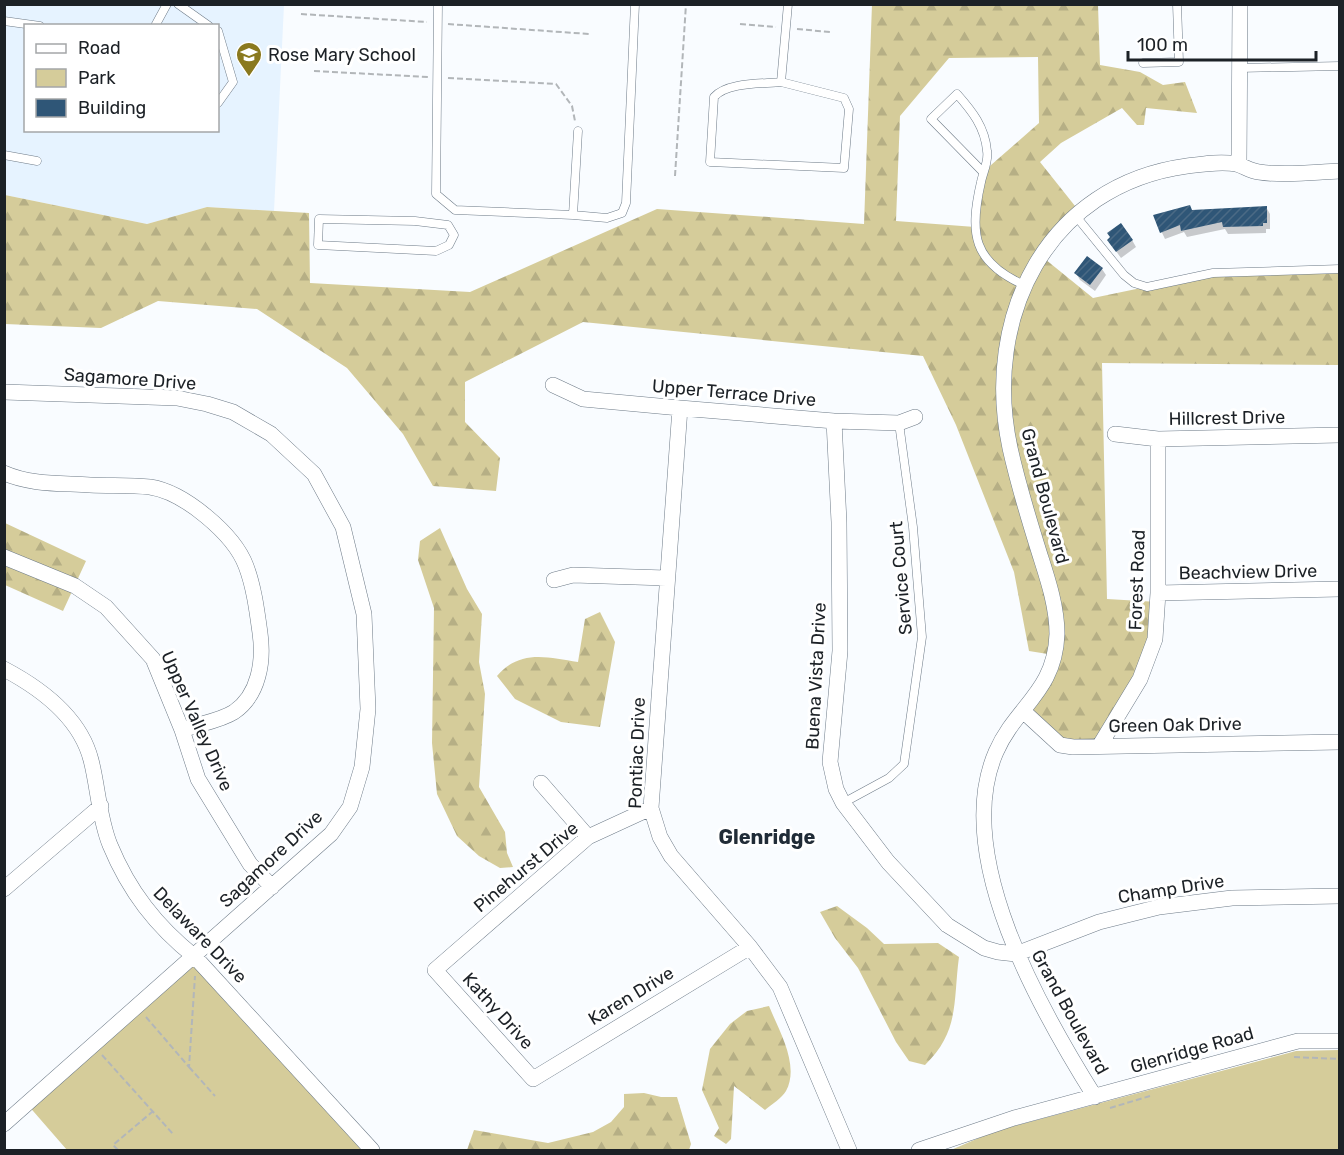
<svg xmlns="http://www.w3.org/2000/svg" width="1344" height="1155" font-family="Rubik,sans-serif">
	<defs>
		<pattern id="forest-firs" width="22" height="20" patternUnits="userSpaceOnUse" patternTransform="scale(1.5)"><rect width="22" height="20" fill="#d5cc9a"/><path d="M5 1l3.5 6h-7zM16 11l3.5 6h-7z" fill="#b6af85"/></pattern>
		<pattern id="building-hatch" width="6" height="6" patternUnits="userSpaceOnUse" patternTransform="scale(1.5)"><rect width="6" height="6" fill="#2f5677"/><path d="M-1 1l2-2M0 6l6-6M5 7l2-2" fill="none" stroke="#4b6a85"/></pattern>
	</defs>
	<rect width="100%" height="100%" fill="#f9fcff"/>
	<path fill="#e6f3ff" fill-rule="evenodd" d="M4 5H284L274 211 207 207 147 224 5 195ZM26 26H218V130H26Z"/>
	<path fill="url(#forest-firs)" fill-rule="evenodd" d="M872 4 1098 5 1100 65 1140 72 1163 85 1185 82 1197 113 1146 108 1144 125H1137L1122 108 1061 143 1040 162 1079 211 1040 255 1093 298 1213 273 1340 269 1339 365 1102 363 1107 599 1158 602 1155 639 1100 745 1073 747 1023 711 1054 655 1029 651 1014 572 956 425 923 356 583 322 465 382V422L500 458 496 491 433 486 403 434 347 368 257 309 158 301 101 328 5 324V195L147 224 207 207 309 213 310 283 470 292 657 209 864 224ZM1038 57 1039 123 983 172 975 227 896 221 900 116 949 58Z
		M5 523 86 561 63 611 5 585Z
		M440 528 467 589 482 614 479 662 485 694 479 787 505 832 507 853 513 867 500 868 479 856 457 836 437 794 432 743 434 608 418 560 420 541Z
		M600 612 615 642 600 727 561 722 515 699 497 676C520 649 547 657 578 662L585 619Z
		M837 906 867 928 884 944 938 943 959 957C953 1001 960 1031 925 1065L909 1061 896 1042 858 968 835 938 820 912Z
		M769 1006C779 1031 800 1065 786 1091 782 1098 772 1104 765 1110L734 1086 731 1139 726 1144 714 1136 719 1128 702 1090 710 1049 730 1024 747 1011Z
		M644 1093 661 1097H677L691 1144 689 1150H467L474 1130 548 1143 593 1132 611 1122 624 1107V1094Z"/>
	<path fill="#d5cc9a" d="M195 957 372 1150H67L27 1104Z
		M1339 1050V1150H951L995 1131 1296 1051Z"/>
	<path fill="#0003" d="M1190 207 1192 211 1266 207 1270 214V229H1266V233L1228 234 1225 229 1187 237 1184 232 1165 239 1154 216Z
		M1132 240 1136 247 1121 258 1113 247Z
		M1102 269 1106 275 1095 291 1080 280 1076 273Z"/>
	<path fill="url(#building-hatch)" d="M1190 205 1192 210 1267 206V223H1263V226L1223 227 1222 222 1181 231 1180 225 1160 233 1153 215Z
		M1121 223 1133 240 1116 252 1107 240 1110 237 1107 233Z
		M1087 256 1103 268 1090 285 1074 273Z"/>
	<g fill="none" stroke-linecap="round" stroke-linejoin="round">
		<defs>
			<path id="service" d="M178 4 209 26
				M438 4 436 194 455 210 573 215 578 131
				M4 21 40 26
				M155 26 167 4
				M218 31 233 82 218 103
				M1143 63 1179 62 1177 4
				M1239 68 1340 66
				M781 82 844 98 849 109 844 168 710 162 714 97C727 82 762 84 781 82Z
				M781 82 788 4
				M4 155 37 161
				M983 172 931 119 957 94C972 111 985 127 987 151 989 161 983 172 981 182 969 234 973 262 1024 285
				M573 215 607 218 622 213 626 203 635 4
				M1075 215 1124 275 1134 283 1147 287 1213 273 1340 269
				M319 219 415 221 448 225 454 235 449 245 436 251 318 245Z
				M843 803 889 778 904 764 922 637 913 527 899 423"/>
			<path id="minor" d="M1239 164 1240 4
				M553 385 583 399 680 408 834 421 899 423 915 417
				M4 392 177 398 207 404 233 412 271 434 314 474 343 527 364 614 368 709 362 767 350 807 331 834 4 1124
				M680 408 651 808 660 837 671 856 750 947 780 987 849 1150
				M834 421 839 522 840 651 830 762 836 789 843 803 888 862 947 925 984 948 998 952 1016 954 1099 922 1159 907 1232 898 1340 896
				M1115 434 1158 439 1340 435
				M4 473C31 485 61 483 90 485 110 486 130 485 150 487 184 492 234 534 246 566 254 587 257 611 260 633 264 661 259 695 234 712 220 721 198 724 182 730
				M4 557 75 586 106 607 153 659 182 730 198 779 250 864 272 887
				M554 580 573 575 666 578
				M1158 593 1340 589
				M4 669C40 688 80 717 91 760 98 787 99 818 110 845 129 891 156 926 195 957L372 1150
				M1023 711 1060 745 1073 747 1340 742
				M1100 745 1140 679 1155 639 1158 593V439
				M541 783 588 837
				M651 808 588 837 435 970 533 1079 750 947
				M4 889 101 806
				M1095 1097C1041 1011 951 855 996 752 1016 706 1055 692 1057 634 1057 607 1048 580 1040 555 1029 520 1018 484 1010 448 982 317 1047 185 1187 166 1202 164 1221 161 1236 164 1244 166 1250 171 1259 172 1285 176 1314 172 1340 171
				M919 1150 1014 1118 1298 1041H1340"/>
		</defs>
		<use href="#service" stroke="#6e7b88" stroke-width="9"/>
		<use href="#minor" stroke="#6e7b88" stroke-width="16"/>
		<path stroke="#b2b6b9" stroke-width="2" stroke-dasharray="6 3" stroke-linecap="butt" d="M301 14 427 22
			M448 24 589 34
			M740 24 776 27
			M797 29 830 32
			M314 71 428 77
			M448 78 556 84 572 106 575 121
			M675 176 686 4
			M146 1017 189 1067 195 976
			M102 1055 173 1134
			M1294 1057 1340 1059
			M189 1067 215 1096
			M1110 1108 1150 1096
			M118 1150 113 1145 152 1112"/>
		<use href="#service" stroke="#fff" stroke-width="8"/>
		<use href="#minor" stroke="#fff" stroke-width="15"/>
	</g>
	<defs>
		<symbol id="school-pin" viewBox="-11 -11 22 30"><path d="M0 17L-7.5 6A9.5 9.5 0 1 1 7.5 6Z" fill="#8a791e" stroke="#fff"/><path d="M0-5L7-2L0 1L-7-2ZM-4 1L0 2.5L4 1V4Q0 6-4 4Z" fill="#fff"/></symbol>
	</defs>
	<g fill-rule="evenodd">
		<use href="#school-pin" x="234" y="40" width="30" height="40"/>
	</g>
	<g text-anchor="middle" stroke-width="6" stroke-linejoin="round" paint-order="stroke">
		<g font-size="18" fill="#1c2126" stroke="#fff" text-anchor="start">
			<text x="268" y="61">Rose Mary School</text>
		</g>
		<g font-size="18" fill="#1c2126" stroke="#fff">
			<text transform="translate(130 379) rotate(4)" y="6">Sagamore Drive</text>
			<text transform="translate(734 393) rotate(5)" y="6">Upper Terrace Drive</text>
			<text transform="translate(1227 418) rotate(-1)" y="6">Hillcrest Drive</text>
			<text transform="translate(1045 496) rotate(75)" y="6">Grand Boulevard</text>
			<text transform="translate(1248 572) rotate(-1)" y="6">Beachview Drive</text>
			<text transform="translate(901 578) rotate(-95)" y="6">Service Court</text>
			<text transform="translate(1137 580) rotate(-88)" y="6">Forest Road</text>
			<text transform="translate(816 676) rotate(-87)" y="6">Buena Vista Drive</text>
			<text transform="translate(197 721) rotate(66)" y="6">Upper Valley Drive</text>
			<text transform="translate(1175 725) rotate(-1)" y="6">Green Oak Drive</text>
			<text transform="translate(637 753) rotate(-88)" y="6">Pontiac Drive</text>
			<text transform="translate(271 859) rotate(-43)" y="6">Sagamore Drive</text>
			<text transform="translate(526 867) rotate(-40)" y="6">Pinehurst Drive</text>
			<text transform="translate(1171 889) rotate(-9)" y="6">Champ Drive</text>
			<text transform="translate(200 935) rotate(46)" y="6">Delaware Drive</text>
			<text transform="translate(631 996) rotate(-31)" y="6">Karen Drive</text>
			<text transform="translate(498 1011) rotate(48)" y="6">Kathy Drive</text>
			<text transform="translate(1070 1012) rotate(61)" y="6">Grand Boulevard</text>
			<text transform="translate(1192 1050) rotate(-16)" y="6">Glenridge Road</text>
		</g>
		<g font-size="20" font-weight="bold" fill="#212c37" stroke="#fff">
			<text x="767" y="844">Glenridge</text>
		</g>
	</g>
	<rect width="1344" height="1155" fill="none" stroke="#1c2126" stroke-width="12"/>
	<rect x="24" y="24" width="195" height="108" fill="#ffffff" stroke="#a4a6a8" stroke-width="1.5"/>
	<rect x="36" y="44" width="30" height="9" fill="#ffffff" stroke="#a4a6a8" stroke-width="1.5"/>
	<text x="78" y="54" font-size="18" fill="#1c2126">Road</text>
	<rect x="36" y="69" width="30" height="18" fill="#d5cc9a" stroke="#a4a6a8" stroke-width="1.5"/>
	<text x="78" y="84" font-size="18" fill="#1c2126">Park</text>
	<rect x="36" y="99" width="30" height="18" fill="#2f5677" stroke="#a4a6a8" stroke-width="1.5"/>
	<text x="78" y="114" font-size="18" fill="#1c2126">Building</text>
	<path d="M1128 51v9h188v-9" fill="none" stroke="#1c2126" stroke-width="3"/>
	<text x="1137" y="51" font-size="18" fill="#1c2126" stroke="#ffffff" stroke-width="4.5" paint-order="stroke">100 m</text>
</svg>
